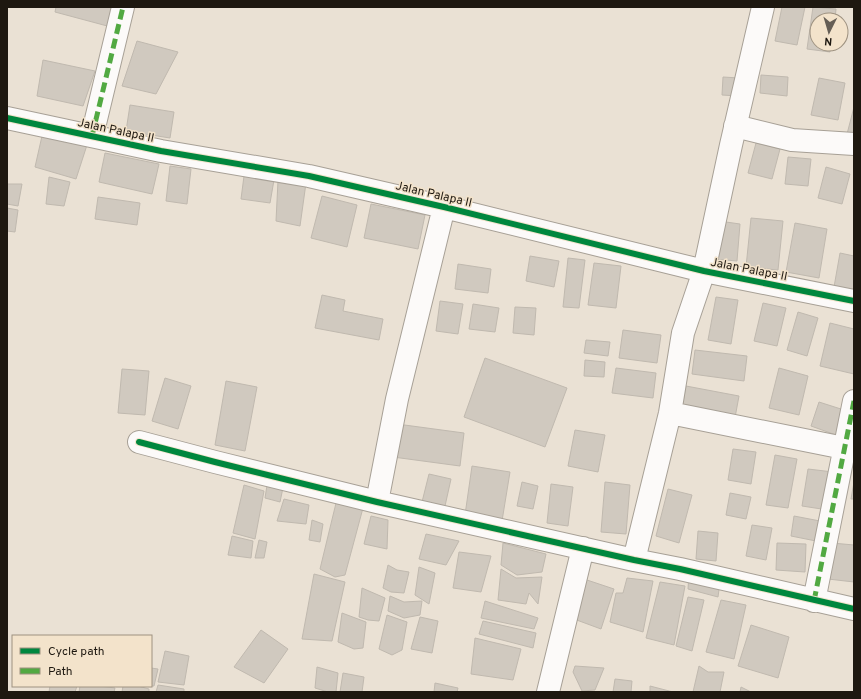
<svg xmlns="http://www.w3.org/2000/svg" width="861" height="699" font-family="Overpass,sans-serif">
	<rect width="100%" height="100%" fill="#eae1d4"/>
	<path fill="#d0c9bf" stroke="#c0b9af" d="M56 7H115L111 27 55 12Z
		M782 7H805L797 45 775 41Z
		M813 7 836 9 835 20H817V44H831L830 52 807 49Z
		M137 41 178 52 156 94 122 86Z
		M43 60 95 71 83 106 37 96Z
		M761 75 788 77 787 96 760 93Z
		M723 77 739 78 738 96 722 95Z
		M819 78 845 83 838 120 811 115Z
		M130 105 174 112 170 138 126 131Z
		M854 107V136L847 134Z
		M42 136 87 145 76 179 35 167Z
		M756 143 780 149 772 179 748 173Z
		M105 153 159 164 152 194 99 182Z
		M788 157 811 159 808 186 785 184Z
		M170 166 191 169 187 204 166 201Z
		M826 167 850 174 842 204 818 198Z
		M244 176 274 180 270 203 241 199Z
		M49 177 70 182 64 206 46 204Z
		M278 181 306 183 300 226 276 221Z
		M7 184H22L18 206 7 204Z
		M322 196 357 205 347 247 311 238Z
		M98 197 140 203 137 225 95 219Z
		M371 204 425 215 418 249 364 238Z
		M7 208 18 210 15 232 7 231Z
		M751 218 783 221 778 270 746 267Z
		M719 221 740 224 737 261 715 259Z
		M795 223 827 229 819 278 786 272Z
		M840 253 854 256V290L834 287Z
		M530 256 559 261 554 287 526 281Z
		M568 258 585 260 579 308 563 307Z
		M594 263 621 266 616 308 588 305Z
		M458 264 491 269 488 293 455 289Z
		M322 295 345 300 343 311 383 319 379 340 315 328Z
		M716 297 738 300 731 344 708 340Z
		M440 301 463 304 458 334 436 331Z
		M763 303 786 308 777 346 754 341Z
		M473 304 499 308 495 332 469 329Z
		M515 307 536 308 534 335 513 333Z
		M798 312 818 318 807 356 787 350Z
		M830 323 854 329V374L820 366Z
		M623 330 661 335 657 363 619 358Z
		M586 340 610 342 608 356 584 353Z
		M695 350 747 356 744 381 692 374Z
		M485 358 567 388 545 447 464 417Z
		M585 360 605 362 604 377 584 376Z
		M616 368 656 373 653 398 612 393Z
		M779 368 808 376 799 415 769 408Z
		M122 369 149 371 145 415 118 413Z
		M165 378 191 386 178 429 152 421Z
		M226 381 257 387 245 451 215 445Z
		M686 386 739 396 734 423 681 413Z
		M819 402 844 410 836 435 811 426Z
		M397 424 464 433 460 466 393 457Z
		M575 430 605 435 598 472 568 466Z
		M733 449 756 452 751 484 728 480Z
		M775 455 797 459 788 508 766 505Z
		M472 466 510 472 502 521 465 515Z
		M808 469 833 472 828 510 802 506Z
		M429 474 451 479 445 506 422 502Z
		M268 479 284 483 280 502 265 498Z
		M522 482 538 486 533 509 517 506Z
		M605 482 630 485 626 534 601 532Z
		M854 482V499H851Z
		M551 484 573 487 568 526 547 523Z
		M244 485 264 491 255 539 233 533Z
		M668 489 692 495 679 543 656 536Z
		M730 493 751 497 746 519 726 515Z
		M284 499 309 505 306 524 277 521Z
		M337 499 363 508 345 575 335 577 320 569Z
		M371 516 388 520 387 549 364 544Z
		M794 516 820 521 816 541 791 536Z
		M312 520 323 524 320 542 309 540Z
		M752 525 772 528 766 560 746 556Z
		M698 531 718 533 716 561 696 559Z
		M426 534 459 541 446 565 419 559Z
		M232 536 253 541 251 558 228 555Z
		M259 540 267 542 264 558H255Z
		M503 543 546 554 542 572 517 575 501 565Z
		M777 543 806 544 805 572 776 570Z
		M832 543 854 545V582L828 579Z
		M459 552 491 556 481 592 453 588Z
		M388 565 397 570 409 572 404 593 391 592 383 588Z
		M419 567 435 573 429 604 415 595Z
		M501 569 516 578 542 577 538 604 529 593 526 604 498 600Z
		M314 574 345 582 332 641 302 639Z
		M689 574 720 582 718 597 688 589Z
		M581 578 614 589 601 629 574 619Z
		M627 578 653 581 643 632 610 622 616 593H623Z
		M660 582 685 586 674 645 646 638Z
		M362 588 385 598 379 621 368 620 359 617Z
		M390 596 404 602 422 601 420 615 404 618 388 611Z
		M688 597 704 600 692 651 676 646Z
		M721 600 746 605 734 659 706 652Z
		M485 601 538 618 534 629 481 618Z
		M342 613 366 622 363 648 354 649 338 642Z
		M387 615 407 622 402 650 392 655 379 649Z
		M420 617 438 621 432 653 411 649Z
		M483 621 536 633 533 648 479 634Z
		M751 625 789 637 778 678 738 666Z
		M261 630 288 649 264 683 234 667Z
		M475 638 521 649 513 680 471 674Z
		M165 651 189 656 184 685 158 682Z
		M575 666 604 668 595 690 582 691 573 672Z
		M699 666 708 672H724L720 692H693Z
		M317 667 338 673 336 692H328L315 688Z
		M151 668 158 669 154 686H151Z
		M343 673 364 677 362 692H340Z
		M615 679 632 681 631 692H613Z
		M435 683 458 688 457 692H434Z
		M158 685 184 689V692H156Z
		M50 686H77L75 692H49Z
		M80 686H99L115 688 114 692H79Z
		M123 686H138L149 689V692H122Z
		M650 686 673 692H650Z
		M741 687 751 692H740Z"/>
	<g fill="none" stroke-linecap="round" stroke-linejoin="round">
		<defs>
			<path id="minor" d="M7 118 161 151 309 176 444 207 704 271 854 301
				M735 126 792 140 854 144
				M92 136 123 7
				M670 413 844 448
				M139 442 215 462 377 502 634 560 680 569 854 609
				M377 502 397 399 444 207
				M634 560 670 413 683 333 704 271 731 145 763 7
				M814 601 854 401
				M548 692 583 548"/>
		</defs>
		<use href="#minor" stroke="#a7a096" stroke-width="24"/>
		<use href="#minor" stroke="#fcfaf9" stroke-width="22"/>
		<path stroke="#52a942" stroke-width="5" stroke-dasharray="10 5" stroke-linecap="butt" d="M92 136 123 7
			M814 601 854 401"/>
		<defs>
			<path id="cycleway" d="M7 118 161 151 309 176 444 207 704 271 854 301
				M139 442 215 462 377 502 634 560 680 569 854 609"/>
		</defs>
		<use href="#cycleway" stroke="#f3e3cb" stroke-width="8"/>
		<use href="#cycleway" stroke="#00873e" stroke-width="6"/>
	</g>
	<g text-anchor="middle" stroke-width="3" stroke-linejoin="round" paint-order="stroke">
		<g font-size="12" fill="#1e1810" stroke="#f3e3cb">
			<text transform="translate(116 130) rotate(12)" y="4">Jalan Palapa II</text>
			<text transform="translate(434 194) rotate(13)" y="4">Jalan Palapa II</text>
			<text transform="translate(749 269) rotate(11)" y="4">Jalan Palapa II</text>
		</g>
	</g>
	<rect width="861" height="699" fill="none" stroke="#1e1810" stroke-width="16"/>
	<rect x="12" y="635" width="140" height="52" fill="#f3e3cb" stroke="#9e9280"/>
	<rect x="20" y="648" width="20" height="6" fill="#00873e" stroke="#9e9280"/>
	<text x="48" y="655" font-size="12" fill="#1e1810">Cycle path</text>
	<rect x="20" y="668" width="20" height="6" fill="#52a942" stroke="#9e9280"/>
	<text x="48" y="675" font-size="12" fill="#1e1810">Path</text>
	<g transform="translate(829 32) rotate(185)"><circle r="19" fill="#f3e3cb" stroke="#9e9280"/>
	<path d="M0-3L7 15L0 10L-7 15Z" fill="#655e55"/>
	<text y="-6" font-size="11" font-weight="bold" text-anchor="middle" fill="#1e1810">N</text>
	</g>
</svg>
